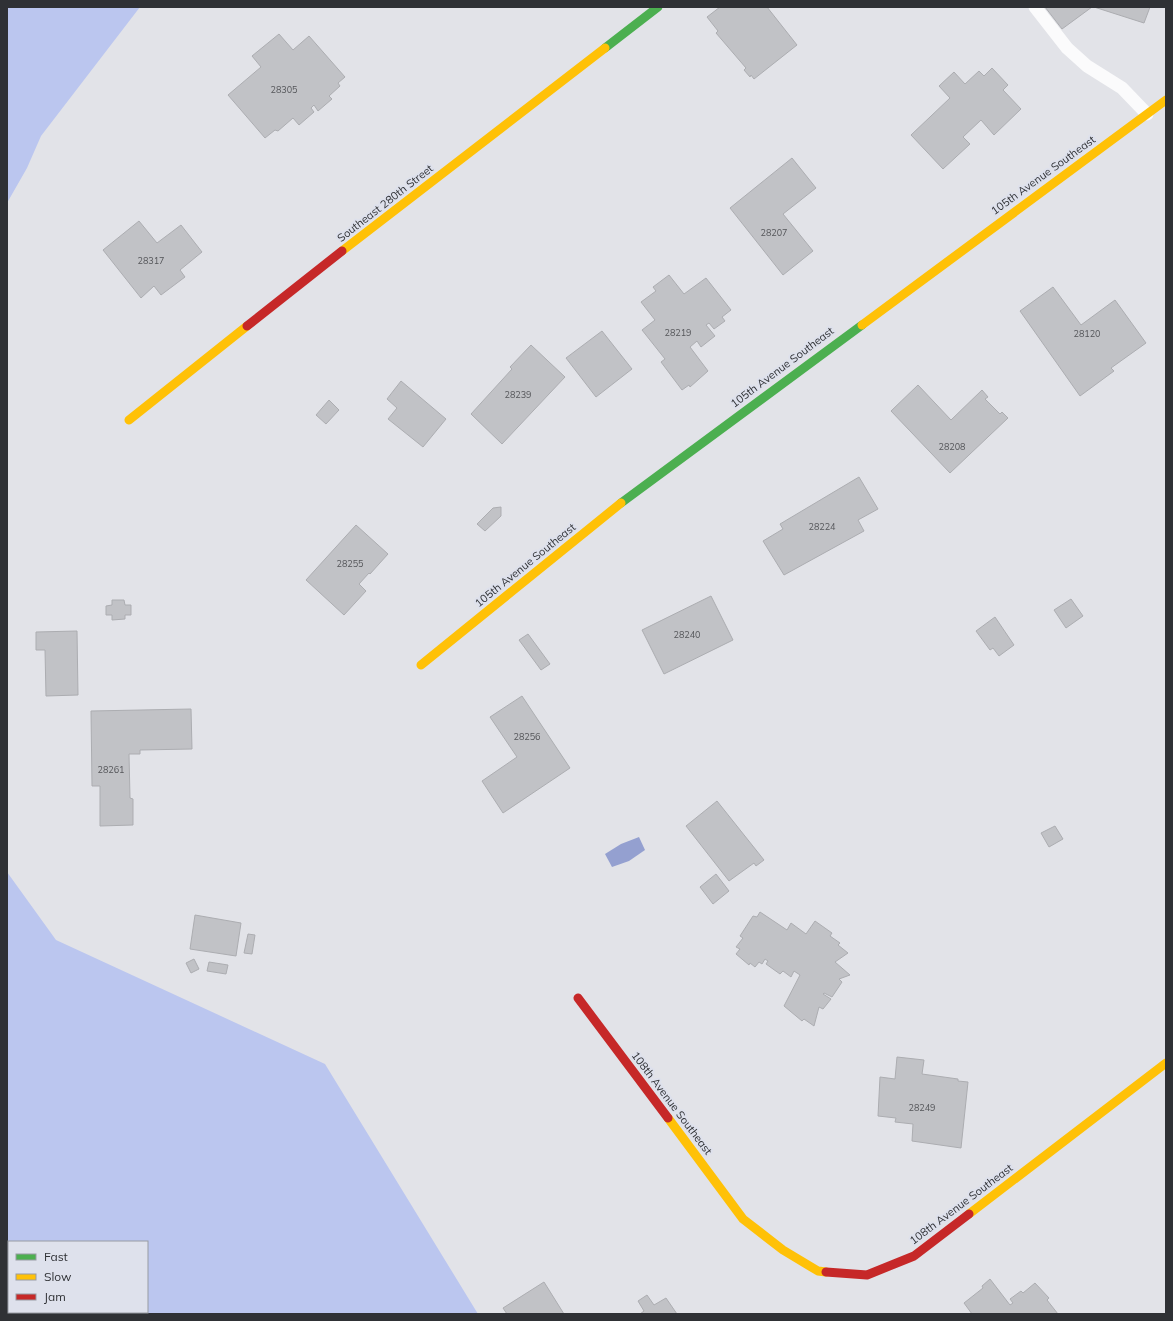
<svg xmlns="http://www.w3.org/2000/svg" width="1173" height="1321" font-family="Mulish,sans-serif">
	<rect width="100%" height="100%" fill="#e2e3e8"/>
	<path fill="#bbc6ef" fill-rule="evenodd" d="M7 7H140L41 136 27 168 7 203Z
		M7 872 56 940 325 1064 478 1314H7ZM9 1242H147V1312H9Z"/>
	<path fill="#94a0d0" d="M639 837 645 850 629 861 612 867 605 854 621 844Z"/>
	<path fill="#c1c2c6" stroke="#acadb1" d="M720 7H767L797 45 754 79 751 75 750 77 744 70 746 68 716 33 718 31 707 17Z
		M1045 7H1092L1062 29Z
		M1094 7H1150L1144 23Z
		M279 34 293 50 309 36 345 77 338 83 340 86 329 96 332 99 318 111 314 105 311 108 314 112 299 125 293 118 278 131 275 130 265 138 228 95 261 67 252 56Z
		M992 68 1008 85 1003 90 1021 109 994 135 981 120 963 137 970 144 943 169 911 135 950 98 939 86 954 72 965 84 979 71 984 76Z
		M792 158 816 188 783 214 813 251 783 275 730 208Z
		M139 221 157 243 181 225 202 252 180 270 185 277 161 295 154 286 141 298 103 250Z
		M669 275 684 294 706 278 731 310 722 317 725 321 714 329 709 323 706 325 715 336 701 347 697 341 690 347 708 371 690 387 689 385 682 390 661 362 665 359 642 330 655 320 641 302 656 291 653 287Z
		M1053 287 1081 325 1115 300 1146 343 1111 368 1114 371 1080 396 1020 311Z
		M602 331 632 369 596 397 566 358Z
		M531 345 565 377 502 444 471 414 512 369 510 367Z
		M401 381 446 419 423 447 388 419 397 408 387 399Z
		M918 385 951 420 982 390 988 397 985 399 1000 414 1002 412 1008 418 950 473 891 411Z
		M329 400 339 410 326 424 316 415Z
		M859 477 878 509 858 520 864 531 784 575 763 541 783 529 780 524Z
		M501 507V516L485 531 477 524 493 508Z
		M356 525 388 554 370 574 369 573 359 584 366 591 344 615 306 580Z
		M711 596 733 640 664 674 642 630Z
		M1071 599 1083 616 1066 628 1054 610Z
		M112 600H124L125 605H131V615H125V619L112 620V615H106V606L112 605Z
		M995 617 1014 645 999 656 993 648 990 650 976 631Z
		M77 631 78 695 46 696 45 650H36V632Z
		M528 634 550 664 541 670 519 640Z
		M522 696 570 768 503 813 482 781 517 757 490 717Z
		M191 709 192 749 140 750V754H129L130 798 133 799V825L100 826V786H92L91 711Z
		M717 801 764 860 756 866 754 863 729 881 686 826Z
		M1055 826 1063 839 1049 847 1041 833Z
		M716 874 729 891 713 904 700 887Z
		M760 912 787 930 791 923 806 934 815 921 832 933 830 936 840 943 838 945 848 953 835 962 850 975 839 979 842 982 832 997 824 993 823 994 831 999 823 1009 819 1007 814 1026 804 1019 802 1021 784 1006 800 975 794 971 791 977 783 971 780 974 766 964 768 961 765 959 762 964 759 962 755 967 750 963 749 965 736 954 740 949 736 947 743 938 740 936 753 916 757 917Z
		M195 915 241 923 236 956 190 949Z
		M248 934 255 935 252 954 244 953Z
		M194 959 199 969 191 973 186 963Z
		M209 962 228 965 226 974 207 971Z
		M897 1057 924 1060 922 1074 958 1079V1081L968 1082 961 1148 912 1141 913 1124 895 1122 896 1118 878 1116 880 1077 895 1079Z
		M990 1279 1010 1305 1013 1303 1010 1299 1021 1291 1023 1293 1035 1283 1049 1298 1047 1300 1058 1314H972L964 1303 983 1288 982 1286Z
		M544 1282 564 1314H507L503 1308Z
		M647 1295 654 1305 666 1298 677 1314H640L644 1311 638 1301Z"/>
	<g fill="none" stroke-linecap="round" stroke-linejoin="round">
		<path stroke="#fbfbfc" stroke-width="13" d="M1035 7 1067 48 1087 66 1122 88 1147 114"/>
		<path stroke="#4caf50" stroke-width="9" d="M605 48 658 7
			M621 503 862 325"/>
		<path stroke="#ffc107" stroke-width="9" d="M342 251 605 48
			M862 325 1166 100
			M129 420 247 326
			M421 665 621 503
			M668 1118 743 1219 783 1250 818 1271 826 1272
			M969 1214 1166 1063"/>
		<path stroke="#c62828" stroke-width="9" d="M247 326 342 251
			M578 998 668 1118
			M826 1272 867 1275 914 1256 969 1214"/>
	</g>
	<g text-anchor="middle" stroke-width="4" stroke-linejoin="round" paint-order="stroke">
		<g font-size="9" fill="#545559">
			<text x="284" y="93">28305</text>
			<text x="774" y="236">28207</text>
			<text x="151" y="264">28317</text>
			<text x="678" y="336">28219</text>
			<text x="1087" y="337">28120</text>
			<text x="518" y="398">28239</text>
			<text x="952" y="450">28208</text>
			<text x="822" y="530">28224</text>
			<text x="350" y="567">28255</text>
			<text x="687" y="638">28240</text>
			<text x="527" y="740">28256</text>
			<text x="111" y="773">28261</text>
			<text x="922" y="1111">28249</text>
		</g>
		<g font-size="11" fill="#2f3135" stroke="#dee1ec">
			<text transform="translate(1043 175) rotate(-36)" y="4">105th Avenue Southeast</text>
			<text transform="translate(385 203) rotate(-38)" y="4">Southeast 280th Street</text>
			<text transform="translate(782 367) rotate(-37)" y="4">105th Avenue Southeast</text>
			<text transform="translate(525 565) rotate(-39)" y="4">105th Avenue Southeast</text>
			<text transform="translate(672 1103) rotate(53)" y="4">108th Avenue Southeast</text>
			<text transform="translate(961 1204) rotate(-37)" y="4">108th Avenue Southeast</text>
		</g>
	</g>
	<rect width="1173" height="1321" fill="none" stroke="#2f3135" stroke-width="16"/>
	<rect x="8" y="1241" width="140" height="72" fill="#dee1ec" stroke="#989ba3"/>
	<rect x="16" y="1254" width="20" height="6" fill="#4caf50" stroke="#989ba3"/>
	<text x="44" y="1261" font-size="12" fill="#2f3135">Fast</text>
	<rect x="16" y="1274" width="20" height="6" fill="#ffc107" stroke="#989ba3"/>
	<text x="44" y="1281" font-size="12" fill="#2f3135">Slow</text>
	<rect x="16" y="1294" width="20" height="6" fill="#c62828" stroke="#989ba3"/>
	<text x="44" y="1301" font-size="12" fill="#2f3135">Jam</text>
</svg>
